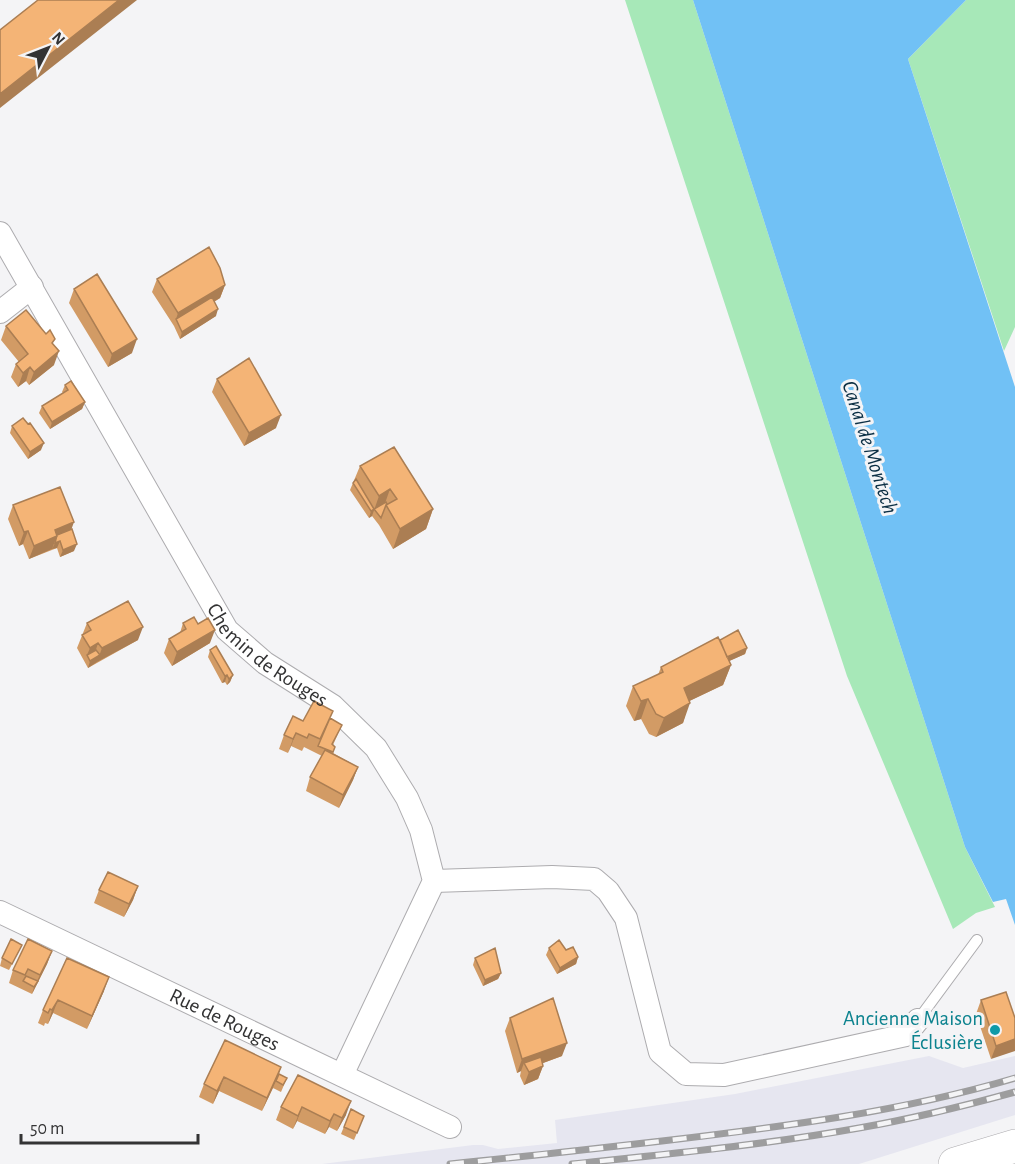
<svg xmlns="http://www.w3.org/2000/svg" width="1015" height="1164" font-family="'Alegreya Sans',sans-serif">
	<rect width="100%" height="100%" fill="#f4f4f6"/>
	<path fill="#e6e6f0" d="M929 1056 963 1068 1015 1056V1115L859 1164H322L473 1145H483L498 1149 557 1143 555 1120 735 1094Z"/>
	<path fill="#a7e8b8" d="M625 0H693L965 847 995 907 976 913 953 929 847 676Z
		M966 0H1015V327L1004 351 908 59Z"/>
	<path fill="#71c1f5" d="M693 0H966L908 59 1015 387V925L1006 899 993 902 965 847Z"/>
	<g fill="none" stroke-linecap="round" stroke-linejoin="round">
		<defs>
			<path id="lane" d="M918 1020 977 940"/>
			<g id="street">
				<path id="s1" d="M0 233 227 630 265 663 333 706 376 748 407 798 421 830 434 881 342 1075"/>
				<path d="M0 312 32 287"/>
				<path d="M434 881 552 877 594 879 608 891 626 918 660 1052 686 1074 724 1075 906 1035 918 1020"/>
				<path id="s2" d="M0 912 450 1127"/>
			</g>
			<path id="primary" d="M955 1164 1015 1146"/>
		</defs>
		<use href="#lane" stroke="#adacaf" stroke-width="12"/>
		<use href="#street" stroke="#adacaf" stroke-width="24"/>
		<use href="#primary" stroke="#adacaf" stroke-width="34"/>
		<use href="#lane" stroke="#fff" stroke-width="10"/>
		<use href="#street" stroke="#fff" stroke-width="22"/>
		<use href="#primary" stroke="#fff" stroke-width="33"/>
		<defs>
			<path id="rail" d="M450 1164C521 1157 592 1149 662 1141 781 1127 900 1112 1015 1078
				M572 1164C668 1154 764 1145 859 1128 911 1119 964 1106 1015 1092"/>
		</defs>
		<use href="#rail" stroke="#9d9d9e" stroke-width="7"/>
		<use href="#rail" stroke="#f4f4f6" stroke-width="4.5" stroke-dasharray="14" stroke-linecap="butt"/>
	</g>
	<path fill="#d29b65" d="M157 279 225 285 220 298 214 302 216 316 180 339 174 326 152 292Z
		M74 289 132 353 108 367 69 303Z
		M6 326 53 344 54 365 29 385 26 381 18 387 11 377 16 364 19 362 1 340Z
		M217 379 276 428 244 446 212 392Z
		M65 385 85 402 82 409 50 429 39 413 42 406 63 393 62 392Z
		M12 426 41 450 28 459 10 433Z
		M360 466 433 509 426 529 393 549 379 525 372 516 369 518 350 490Z
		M13 505 72 529 74 551 60 557 57 548 29 559 23 544 19 546 8 519Z
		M87 623 138 640 88 668 77 648Z
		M183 623 198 624 210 643 172 666 164 653 169 639 180 633Z
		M720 640 747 648 745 654 729 661 731 665 723 685 689 701 683 723 656 737 649 734 641 719 634 721 626 706 633 686 658 675 661 667Z
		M210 650 233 675 230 682 227 685 225 682 222 683 208 657Z
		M330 718 342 725 333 745 335 747 333 753 358 767 353 780 339 808 306 791 310 777 322 756 304 747 302 751 291 746 288 753 279 749 284 735 303 721Z
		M138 886 133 900 124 917 94 903 99 890Z
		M22 945 9 970 0 966 2 958Z
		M549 948 566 950 578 957 576 964 557 974 546 955Z
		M52 951 47 964 32 994 9 983 13 970Z
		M67 958 104 991 87 1029 53 1013 48 1024 45 1023 44 1026 38 1023 43 1010Z
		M475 958 501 973 498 979 483 986 473 965Z
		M981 1000 1015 1018 991 1059 976 1014Z
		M510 1018 562 1056 543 1063V1066L538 1079 524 1085 520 1076 521 1071 517 1073 505 1031Z
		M225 1040 281 1067 279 1074 287 1078 281 1092 273 1088 275 1084 262 1111 219 1091 213 1104 199 1097 204 1084Z
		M298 1075 346 1115 337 1131 329 1127 325 1134 297 1121 293 1129 276 1120 281 1107Z
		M351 1109 364 1116 354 1140 341 1134Z"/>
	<path fill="#ab7e53" d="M119 0H137L0 108V94Z
		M225 285 220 298 178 323 176 319 178 313Z
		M218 309 216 316 180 339 182 332Z
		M137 339 132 353 108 367 112 354Z
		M59 351 54 365 29 385 34 372Z
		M30 367 26 381 18 387 23 373Z
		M85 402 82 409 50 429 52 422Z
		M281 415 276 428 244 446 249 433Z
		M44 443 41 450 28 459 30 452Z
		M390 489 383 509H374L372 516 379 496Z
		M374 509 372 516 369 518 371 511Z
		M433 509 426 529 393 549 400 529Z
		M74 522 69 536 55 541 52 549 29 559 34 546 55 530Z
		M28 531 23 544 19 546 24 532Z
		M60 541 57 548 52 549 55 543Z
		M77 544 74 551 60 557 63 550Z
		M143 627 138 640 97 662 102 648Z
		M215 630 210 643 172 666 177 652Z
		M98 643 94 656 87 655 90 648Z
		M747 648 745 654 716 667 719 660Z
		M100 655 97 662 88 668 90 661Z
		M731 665 723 685 677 707 684 688Z
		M227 675 225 682 222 683 225 676Z
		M233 675 230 682 227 685 229 679Z
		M648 699 641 719 634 721 641 701Z
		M690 703 683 723 656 737 664 718Z
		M296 733 291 746 288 753 293 739Z
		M358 767 353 780 339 808 343 795Z
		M138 886 133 900 124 917 129 904Z
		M52 951 47 964 32 994 34 987Z
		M578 957 576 964 557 974 560 968Z
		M501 973 498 979 483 986 485 980Z
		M109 977 104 991 87 1029 92 1016Z
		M58 1000 53 1013 48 1024 52 1010Z
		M1015 1039V1051L991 1059 996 1046Z
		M567 1043 562 1056 527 1069 524 1063 521 1071 517 1073 522 1059Z
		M543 1066 538 1079 524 1085 529 1072Z
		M281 1067 276 1081 262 1111 267 1098Z
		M224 1077 219 1091 213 1104 217 1091Z
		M351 1101 346 1115 337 1131 342 1118Z
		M302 1107 297 1121 293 1129 298 1116Z
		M334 1114 329 1127 325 1134 330 1121Z"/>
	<path fill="#f4b476" stroke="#ab7e53" stroke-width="1.5" d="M38 0H119L0 94V30Z
		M209 247 220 268 225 285 178 313 157 279Z
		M97 274 137 339 112 354 74 289Z
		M212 297 218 309 182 332 176 319Z
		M26 310 46 334 50 330 55 339 52 343 59 351 34 372 30 367 23 373 16 364 28 354 6 326Z
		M249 358 281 415 249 433 217 379Z
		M71 381 85 402 52 422 42 406 68 390 65 385Z
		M23 418 28 424 30 423 44 443 30 452 12 426Z
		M394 447 433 509 400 529 386 505 397 499 390 489 379 496 360 466Z
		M356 479 374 509 371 511 353 483Z
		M60 487 74 522 55 530 57 536 34 546 28 531 24 532 13 505Z
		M386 502 387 504 386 505 381 518 374 509Z
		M72 529 77 544 63 550 60 541 55 543 57 535Z
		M128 601 143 627 102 648 98 643 90 648 82 635 91 630 87 623Z
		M194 617 198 624 208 618 215 630 177 652 169 639 186 629 183 623Z
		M738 630 747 648 727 657 720 640Z
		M718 637 731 665 684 688 690 703 664 718 656 714 648 699 641 701 633 686 663 672 661 667Z
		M216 646 233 675 229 679 227 675 225 676 210 650Z
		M96 650 100 655 90 661 87 655Z
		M314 701 333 711 320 739 309 734 307 738 296 733 293 739 284 735 293 716 303 721Z
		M330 718 342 725 332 744 335 747 333 752 318 746Z
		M325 750 358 767 343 795 310 777Z
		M108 872 138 886 129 904 99 890Z
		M11 939 22 945 12 964 2 958Z
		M28 939 52 951 40 975 28 969 25 975 13 970Z
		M559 940 566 950 573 947 578 957 560 968 549 948Z
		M495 948 501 973 485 980 475 958Z
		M67 958 109 977 92 1016 58 1000 52 1010 50 1009 48 1013 43 1010Z
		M26 976 38 981 34 987 23 981Z
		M1006 992 1015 1018V1039L996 1046 981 1000Z
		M553 998 567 1043 522 1059 510 1018Z
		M225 1040 281 1067 267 1098 224 1077 217 1091 204 1084Z
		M541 1057 543 1066 529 1072 524 1063Z
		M279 1074 287 1078 283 1085 276 1081Z
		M298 1075 351 1101 342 1118 334 1114 330 1121 302 1107 298 1116 281 1107Z
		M351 1109 364 1116 357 1133 344 1127Z"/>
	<circle fill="#0f9aa8" stroke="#f4f4f6" stroke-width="2" cx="995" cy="1030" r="6"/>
	<g text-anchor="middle" stroke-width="6" stroke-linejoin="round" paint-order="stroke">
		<g font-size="21" fill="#333334" stroke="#f4f4f6">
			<text dy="7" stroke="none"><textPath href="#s1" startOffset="504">Chemin de Rouges</textPath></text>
			<text dy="7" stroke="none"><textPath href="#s2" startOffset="249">Rue de Rouges</textPath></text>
		</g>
		<g font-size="21" fill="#0d838f" stroke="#f4f4f6" text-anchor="end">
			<text x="983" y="1025">Ancienne Maison<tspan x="983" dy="24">Éclusière</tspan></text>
		</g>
		<g font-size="22" font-style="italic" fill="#0b2f44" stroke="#f4f4f6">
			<text transform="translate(871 447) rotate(72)" y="8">Canal de Montech</text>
		</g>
	</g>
	<g transform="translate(48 48) rotate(48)" stroke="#f4f4f6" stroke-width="4.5" paint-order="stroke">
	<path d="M0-4.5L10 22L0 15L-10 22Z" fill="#333334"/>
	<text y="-9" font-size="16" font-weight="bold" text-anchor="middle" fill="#333334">N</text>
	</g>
	<path d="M21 1134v9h177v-9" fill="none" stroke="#333334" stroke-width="3"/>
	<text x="30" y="1134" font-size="18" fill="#333334" stroke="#f4f4f6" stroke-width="4.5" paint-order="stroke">50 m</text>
</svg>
